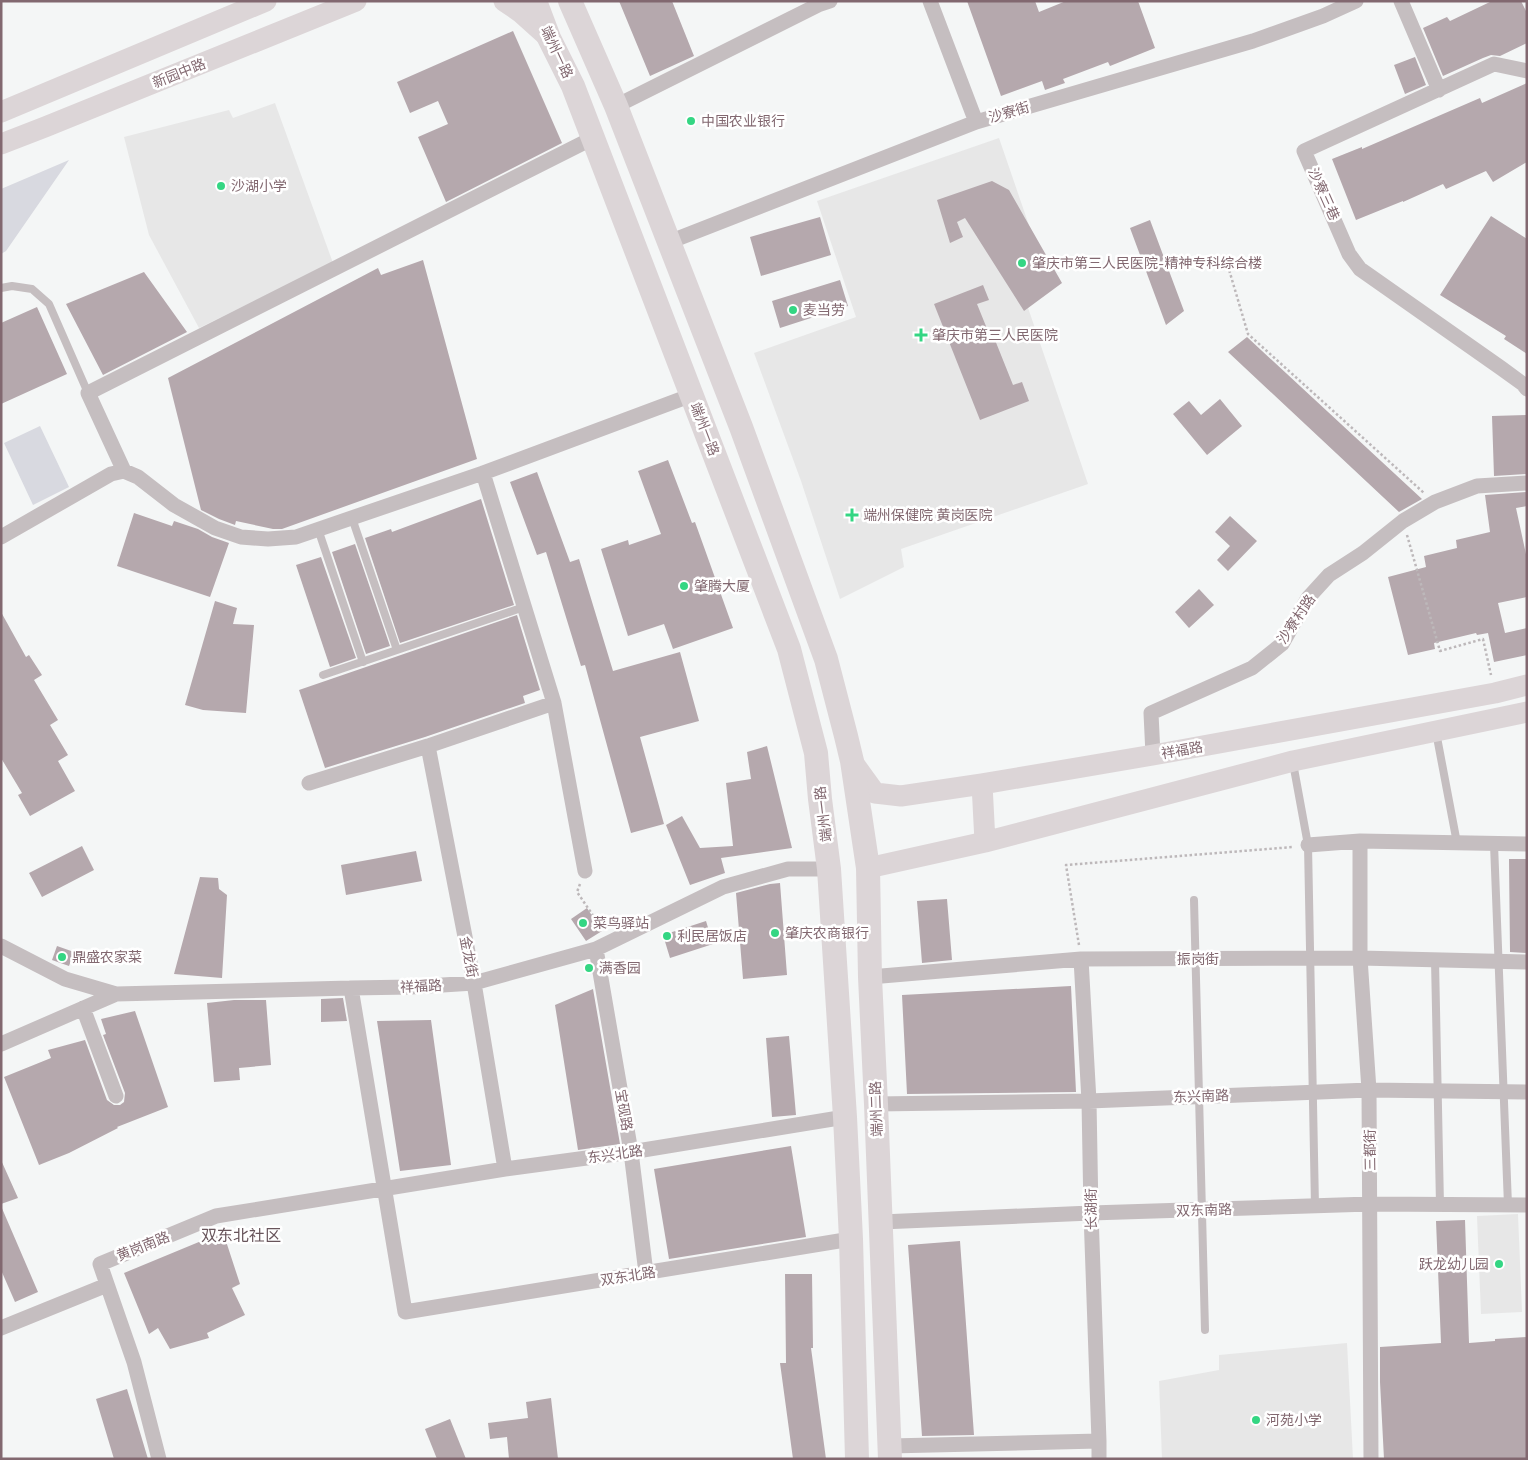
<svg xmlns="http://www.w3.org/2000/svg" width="1528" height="1460" font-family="'Space Grotesk','Noto Sans SC',sans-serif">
	<rect width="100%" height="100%" fill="#f4f6f6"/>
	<path fill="#e7e7e7" d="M275 103 333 263 199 328 149 235 124 137 229 110 233 118Z
		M999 138 1033 237 1007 246 1088 484 901 549 904 567 840 599 801 481 754 353 856 317 817 201Z
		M1518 1214 1522 1312 1481 1314 1477 1216Z
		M1347 1343 1353 1459H1162L1159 1381 1219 1370V1355Z"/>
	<path fill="#d8d9e0" d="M69 160 6 251 1 254V189Z
		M40 426 69 487 33 505 4 443Z"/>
	<path fill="#b5a8ad" d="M619 1H672L694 56 650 76Z
		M967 1H1035L1039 12 1066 1H1138L1155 48 1110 66 1108 62 1063 79 1065 83 1045 90 1042 81 1001 96Z
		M1492 1H1521L1527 13V43L1500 56 1491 55 1483 58 1443 76 1423 28 1447 17 1450 21Z
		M513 31 562 143 446 202 418 137 448 124 438 101 410 113 397 82Z
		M1415 57 1426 85 1405 94 1394 65Z
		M1527 83V162L1493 182 1486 171 1446 189 1443 184 1403 202V201L1356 220 1332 159 1362 147V149L1480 98 1482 103Z
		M992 181 1009 190 1062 283 1024 311 965 218 957 222 963 237 950 243 937 200Z
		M1491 216 1527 239V354L1504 339 1506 336 1440 295Z
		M820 217 831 255 761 276 750 237Z
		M1150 220 1184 311 1166 325 1130 228Z
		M423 260 477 459 282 529H273L236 521 235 525 219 519 201 510 168 378 378 268 381 275Z
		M144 272 187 332 103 375 66 304Z
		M840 280 848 306 780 328 772 301Z
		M983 285 989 300 977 304 992 341 995 340 1013 385 1022 382 1029 401 980 420 934 304Z
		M37 307 67 374 1 404V323Z
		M1247 337 1422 499 1399 512 1228 352Z
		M1220 399 1242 426 1207 455 1173 414 1189 401 1201 415Z
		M1527 415V474L1494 476 1492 416Z
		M668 460 692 523 695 522 733 628 673 649 664 624 628 636 601 549 628 540 629 545 661 534 638 471Z
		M537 472 570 562 579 559 613 671 680 652 699 721 640 737 664 824 631 833 585 665 581 666 546 552 537 555 510 482Z
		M1527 492V506L1516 508 1527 559V597L1498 603 1505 633 1527 628V655L1494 662 1488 633 1477 635 1476 633 1434 643 1435 649 1408 655 1388 577 1426 567 1424 556 1457 548 1456 540 1490 532 1485 495Z
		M481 499 514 605 400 643 365 538 391 529 392 532Z
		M134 513 172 526 174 521 198 529 212 537 229 543 210 597 117 566Z
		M1230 516 1257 541 1228 571 1217 560 1230 546 1215 532Z
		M355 544 390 646 366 654 332 552Z
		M321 557 356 658 330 667 296 565Z
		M1199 589 1214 605 1189 628 1175 612Z
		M215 601 237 608 233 624 254 625 246 713 203 710 185 705Z
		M1 612 26 657 29 655 42 675 34 680 58 720 50 725 68 755 58 761 75 791 30 816 18 795 22 793 1 758Z
		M517 615 540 690 523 696 525 703 425 737 325 768 299 690Z
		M767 746 792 848 721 858 725 873 690 885 666 825 682 816 700 848 733 846 726 783 751 779 747 752Z
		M82 846 94 870 42 897 29 873Z
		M416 851 422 881 346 895 341 865Z
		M1509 859H1527V953L1510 952Z
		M200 877 218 878 219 889 227 895 222 978 174 974Z
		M780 883 787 975 743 979 736 893 770 884Z
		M947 899 952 960 922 963 917 901Z
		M587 908 602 931 586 941 571 919Z
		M706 921 713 944 670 958 663 935Z
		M57 946 74 952 69 966 52 960Z
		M1071 986 1076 1092 907 1094 902 995Z
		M593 989 620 1144 578 1150 555 1005Z
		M343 998 347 1021 321 1022V999Z
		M234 1000H266L271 1065 239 1068 240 1080 214 1082 207 1003Z
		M135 1011 168 1107 117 1127 118 1128 69 1153 39 1165 4 1077 51 1058 48 1050 85 1040 107 1100 114 1105H120L124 1102 125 1093 103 1035 106 1034 101 1019Z
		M431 1020 451 1165 400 1171 377 1021Z
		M789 1036 796 1115 772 1117 766 1038Z
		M791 1146 806 1237 669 1259 654 1169Z
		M1 1160 18 1198 1 1204Z
		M1 1206 38 1292 15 1302 1 1270Z
		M1465 1220 1469 1343 1495 1341V1339L1527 1337V1459H1384L1380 1382V1347L1441 1343 1436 1221Z
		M223 1232 240 1284 232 1288 245 1315 207 1333 209 1338 170 1349 158 1328 149 1334 124 1273Z
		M960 1241 974 1435 922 1436 908 1245Z
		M785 1274H812L813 1348H811L826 1459H793L780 1363H786Z
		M127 1389 148 1459H114L96 1399Z
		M551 1398 558 1459H509L507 1437 490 1439 488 1423 528 1418 526 1402Z
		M450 1419 466 1459H437L425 1429Z"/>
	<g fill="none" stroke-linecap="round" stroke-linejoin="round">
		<path stroke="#bdb8ba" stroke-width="2.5" stroke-dasharray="2.5 2.5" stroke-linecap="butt" d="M1225 256 1248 334 1424 493
			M1407 535 1440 651 1483 639 1491 675
			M580 884 577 892 603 930
			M1079 945 1066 865 1293 847"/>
		<path stroke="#c5bec0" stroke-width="8" d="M1 288 12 286 32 289 49 304 88 393
			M352 518 397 650
			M318 529 363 662
			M323 675 524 607
			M1436 732 1457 843
			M1293 763 1308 845 1315 1206
			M1494 844 1508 1205
			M1194 900 1205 1330
			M1435 960 1440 1205"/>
		<path stroke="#c5bec0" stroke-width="15" d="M930 1 976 122
			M1401 1 1439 90
			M1527 71 1494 64 1304 151 1349 254 1360 269 1501 368 1523 384 1527 389
			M616 106 818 5 830 1
			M669 242 976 122 1253 41 1323 16 1356 1
			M124 471 88 393 593 138
			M483 473 554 703 585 871
			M1 537 111 474 124 471 138 477 174 505 215 528 241 537 268 539 296 537 483 473 692 395
			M428 746 474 983 505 1169
			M1153 755 1151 713 1252 668 1282 644 1308 598 1329 575 1363 553 1403 521 1435 502 1477 486 1527 483
			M309 783 428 746 554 703
			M1360 841V958L1369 1090 1371 1459
			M1308 845 1360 841 1527 844
			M1 946 65 979 116 994
			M596 949 631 1152 646 1273
			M1081 959 1089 1101 1091 1213 1099 1441V1459
			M870 977 1081 959 1360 958 1527 962
			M351 988 405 1312 851 1239
			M83 1008 116 1096
			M1 1044 116 994 351 988 411 987 474 983 596 949 723 887 788 869H829
			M876 1104 1089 1101 1369 1090 1527 1092
			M881 1222 1091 1213 1370 1204 1527 1205
			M1 1328 107 1285
			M890 1446 1099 1441
			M159 1459 134 1362 100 1264 216 1216 505 1169 631 1152 845 1117"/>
		<path stroke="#dcd5d7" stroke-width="21" d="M504 1 520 12 549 38
			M1 112 266 1
			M1 144 45 127 356 1
			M852 761 875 793 901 796 982 784 1153 755 1495 693 1527 685
			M982 784 985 842
			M868 868 985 842 1293 761 1527 712"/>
		<path stroke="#dcd5d7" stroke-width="24" d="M535 1 549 38 573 86 789 649 816 753 820 799 829 869 845 1117 851 1239 857 1459
			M570 1 616 106 741 427 826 659 846 736 852 761 868 868 870 977 876 1104 890 1459"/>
	</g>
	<g fill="#34d683" stroke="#fff" stroke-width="2">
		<circle cx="691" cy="121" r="5"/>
		<circle cx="221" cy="186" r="5"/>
		<circle cx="1022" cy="263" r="5"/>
		<circle cx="793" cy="310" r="5"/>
		<path d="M918.5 327.5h5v5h5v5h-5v5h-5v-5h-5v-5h5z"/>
		<path d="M849.5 507.5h5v5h5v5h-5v5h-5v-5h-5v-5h5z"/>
		<circle cx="684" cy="586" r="5"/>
		<circle cx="583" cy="923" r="5"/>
		<circle cx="775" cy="933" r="5"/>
		<circle cx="667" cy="936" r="5"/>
		<circle cx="62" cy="957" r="5"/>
		<circle cx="589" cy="968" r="5"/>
		<circle cx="1499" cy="1264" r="5"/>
		<circle cx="1256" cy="1420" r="5"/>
	</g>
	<g text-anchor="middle" stroke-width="5" stroke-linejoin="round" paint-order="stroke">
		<g font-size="14" fill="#826870" stroke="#fff">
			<text transform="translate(557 52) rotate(65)" y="5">端州一路</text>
			<text transform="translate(179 73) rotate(-22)" y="5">新园中路</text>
			<text transform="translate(1009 112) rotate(-16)" y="5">沙寮街</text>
			<text transform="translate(1324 194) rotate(66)" y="5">沙寮三巷</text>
			<text transform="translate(705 429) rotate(69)" y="5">端州一路</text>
			<text transform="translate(1296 619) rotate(-56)" y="5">沙寮村路</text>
			<text transform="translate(1182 750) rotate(-10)" y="5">祥福路</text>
			<text transform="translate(823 814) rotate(-97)" y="5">端州一路</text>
			<text transform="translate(469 957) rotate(79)" y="5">金龙街</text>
			<text x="1198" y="964">振岗街</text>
			<text transform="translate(421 986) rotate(-3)" y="5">祥福路</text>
			<text transform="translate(1201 1096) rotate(-2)" y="5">东兴南路</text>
			<text transform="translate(876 1109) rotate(-92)" y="5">端州二路</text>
			<text transform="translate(624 1110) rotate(80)" y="5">宝砚路</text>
			<text transform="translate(1370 1150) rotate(-91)" y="5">三都街</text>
			<text transform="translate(615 1154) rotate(-8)" y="5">东兴北路</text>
			<text transform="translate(1091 1209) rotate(-91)" y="5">长湖街</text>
			<text transform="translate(1204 1210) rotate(-2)" y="5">双东南路</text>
			<text transform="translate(143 1246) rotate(-22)" y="5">黄岗南路</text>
			<text transform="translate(628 1276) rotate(-9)" y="5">双东北路</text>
		</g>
		<g font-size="14" fill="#826870" stroke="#fff" text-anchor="start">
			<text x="701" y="126">中国农业银行</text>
			<text x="231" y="191">沙湖小学</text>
			<text x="1032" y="268">肇庆市第三人民医院-精神专科综合楼</text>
			<text x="803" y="315">麦当劳</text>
			<text x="932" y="340">肇庆市第三人民医院</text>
			<text x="863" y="520">端州保健院 黄岗医院</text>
			<text x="694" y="591">肇腾大厦</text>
			<text x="593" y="928">菜鸟驿站</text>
			<text x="785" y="938">肇庆农商银行</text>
			<text x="677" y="941">利民居饭店</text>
			<text x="72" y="962">鼎盛农家菜</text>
			<text x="599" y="973">满香园</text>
			<text x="1489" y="1269" text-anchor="end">跃龙幼儿园</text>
			<text x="1266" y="1425">河苑小学</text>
		</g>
		<g font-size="16" fill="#68555b" stroke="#fff">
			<text x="241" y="1241">双东北社区</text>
		</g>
	</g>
	<rect width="1528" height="1460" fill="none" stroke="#826870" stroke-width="5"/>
</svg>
